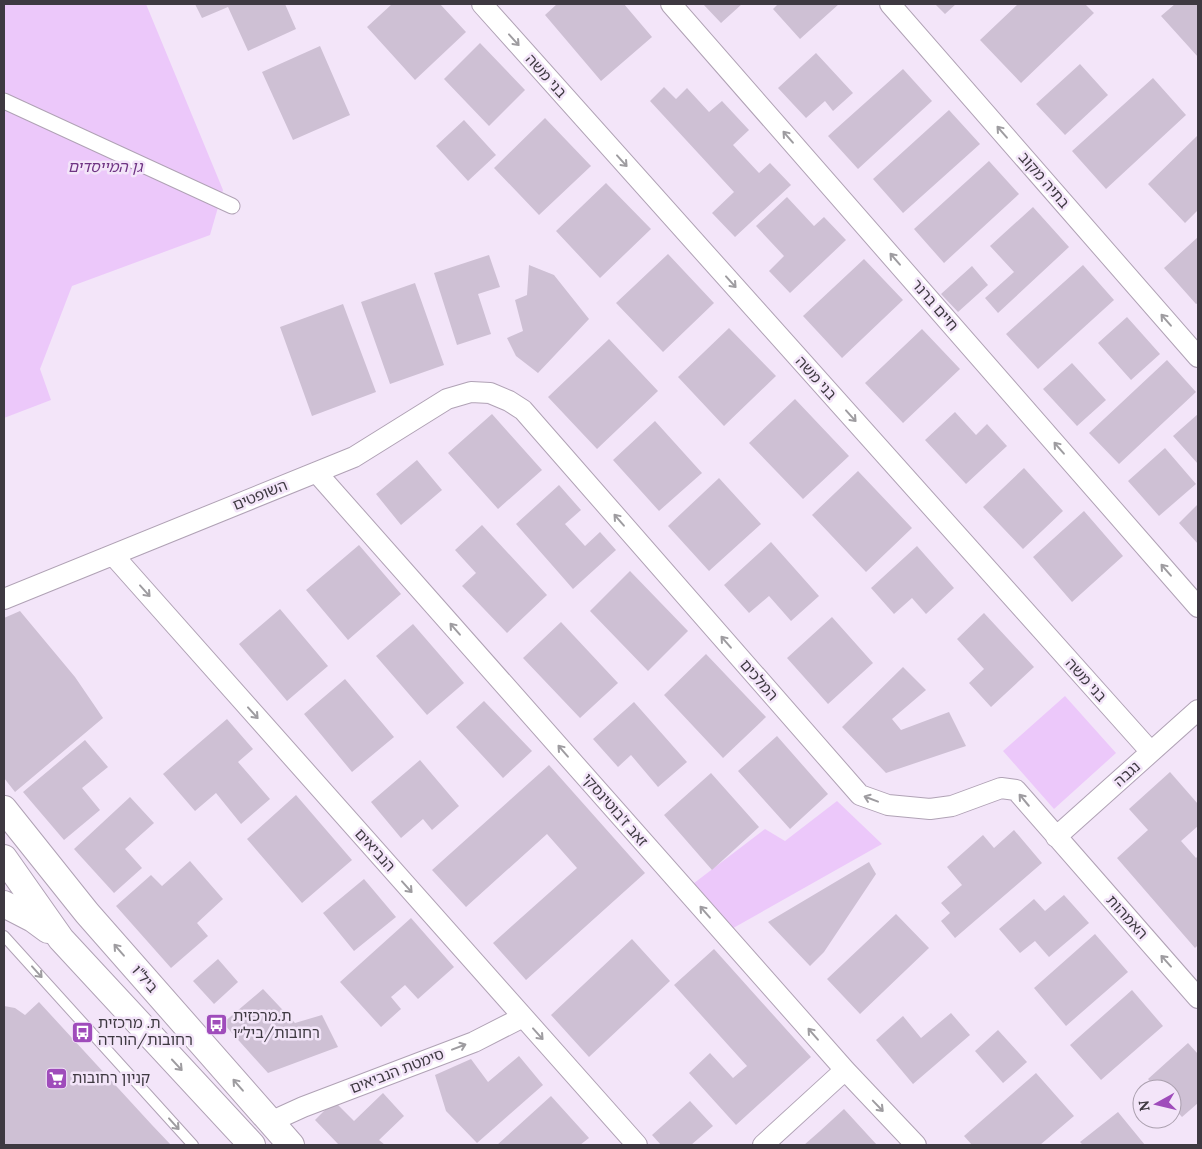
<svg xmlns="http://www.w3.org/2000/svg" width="1202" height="1149" font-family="Lora,'Noto Sans Hebrew',serif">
	<rect width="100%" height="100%" fill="#f3e5f9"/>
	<path fill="#ecc8fa" d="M4 4H146L223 190 210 235 72 286 40 369 51 400 4 418Z
		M1065 696 1116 753 1054 809 1003 751Z
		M837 801 882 844 728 931 685 890 765 829 785 841Z"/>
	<path fill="#cec0d4" d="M195 4H285L296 29 248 51 228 7 202 18Z
		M392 4H440L466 32 415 80 367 27Z
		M557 4H624L652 37 601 81 545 15Z
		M703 4H742L721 23Z
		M778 4H839L800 39 773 9Z
		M935 4H956L945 14Z
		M1018 4H1085L1094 13 1021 83 980 40Z
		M1175 4H1198V57L1161 16Z
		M480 43 525 90 489 126 444 79Z
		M320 46 350 115 293 140 262 72Z
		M816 53 853 93 833 111 825 101 806 118 778 88Z
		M1080 64 1108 95 1065 135 1036 104Z
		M903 69 932 101 858 169 828 136Z
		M1153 78 1186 115 1106 189 1072 151Z
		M664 87 676 99 687 88 709 112 722 101 749 130 733 145 759 173 770 163 791 185 735 237 712 213 734 192 650 101Z
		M949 110 980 144 903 213 873 179Z
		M545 118 591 166 539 215 494 168Z
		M464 120 496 155 468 181 436 146Z
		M1198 135V210L1185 223 1148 184Z
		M989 161 1019 194 944 263 914 229Z
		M606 183 651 229 600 278 556 231Z
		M787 197 814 226 824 217 846 240 790 293 769 271 784 256 756 226Z
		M1033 207 1069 247 998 313 985 298 1014 272 990 246Z
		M1198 237V303L1196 304 1164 268Z
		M668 254 714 303 663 352 616 303Z
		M489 255 500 287 478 294 491 334 457 345 434 273Z
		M864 259 903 300 842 358 803 316Z
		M529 265 554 275 589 319 538 373 516 356 507 338 523 331 515 300 527 295Z
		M1083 265 1114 300 1038 369 1006 334Z
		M972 266 988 285 958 312 941 294Z
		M415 283 444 365 390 384 361 302Z
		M343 304 376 392 312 416 280 327Z
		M1127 317 1160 354 1131 380 1098 343Z
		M729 328 776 376 724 426 678 377Z
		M922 329 960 369 903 423 865 383Z
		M609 339 658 391 597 449 548 397Z
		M1167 360 1196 392 1119 464 1089 433Z
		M1072 363 1106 400 1077 426 1043 389Z
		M795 399 849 456 803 499 749 443Z
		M955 412 976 435 987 424 1007 446 966 484 925 440Z
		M492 414 542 470 498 509 448 453Z
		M1198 414V464L1173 436Z
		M655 421 702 473 659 511 613 460Z
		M1165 448 1196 484 1159 516 1128 481Z
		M417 460 442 490 401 525 376 494Z
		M1024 468 1063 511 1023 549 983 507Z
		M858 471 912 528 866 572 812 515Z
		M719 478 761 524 709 571 668 526Z
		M559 485 581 510 565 524 585 546 600 532 616 550 573 589 516 524Z
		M1198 504V544L1179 523Z
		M1084 511 1123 556 1072 602 1033 557Z
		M482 525 547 595 507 633 462 586 476 573 455 550Z
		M771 542 819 596 791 621 769 596 749 613 724 585Z
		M359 545 401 594 348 640 306 590Z
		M917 546 954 588 926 614 912 598 894 614 871 588Z
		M630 571 688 631 648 671 590 611Z
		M280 609 328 666 287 701 239 644Z
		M20 611 75 677 103 718 15 792 4 778V618Z
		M984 613 1034 667 991 707 969 683 984 669 957 639Z
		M832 617 873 663 828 704 787 658Z
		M561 622 618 683 580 718 523 658Z
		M413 624 464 683 427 715 376 656Z
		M706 654 766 717 723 758 664 695Z
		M903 667 926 690 892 719 901 730 949 712 966 746 886 773 842 727Z
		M345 679 394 737 352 772 304 714Z
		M484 701 532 751 503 778 456 727Z
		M634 702 687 762 658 787 631 755 618 767 593 739Z
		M227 719 253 749 238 762 270 799 241 824 216 793 195 811 163 774Z
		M777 736 828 794 790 829 738 771Z
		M85 740 108 767 82 788 100 810 64 840 23 792Z
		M420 760 459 806 432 830 423 819 401 838 371 802Z
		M549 765 645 873 526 980 493 943 577 868 547 834 466 907 432 870Z
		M1170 772 1198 804V826L1181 841 1196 858 1198 856V945L1195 948 1117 858 1148 830 1129 809Z
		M711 773 759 827 712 870 664 815Z
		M296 795 352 860 302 903 247 839Z
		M130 797 154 823 125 849 142 868 114 893 74 849Z
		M1014 830 1042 863 955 938 941 921 950 913 941 903 962 885 947 867 983 835 994 848Z
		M190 861 223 899 197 923 208 936 171 968 116 906 151 875 162 886Z
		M869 862 876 874 824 952 810 966 768 922Z
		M364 879 396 917 354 951 323 913Z
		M1064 895 1089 923 1049 957 1035 941 1020 953 999 929 1034 899 1045 911Z
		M896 914 929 948 860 1014 827 979Z
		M411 918 454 967 418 999 405 985 391 997 401 1009 381 1027 340 982Z
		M1095 934 1128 972 1066 1026 1034 988Z
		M632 939 670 981 589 1057 551 1015Z
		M714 949 811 1057 736 1125 689 1073 710 1053 733 1078 747 1066 674 985Z
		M218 959 238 982 214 1004 193 981Z
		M263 989 295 1023 322 1015 338 1047 268 1073 223 1023Z
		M1132 990 1163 1026 1101 1080 1070 1045Z
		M39 1002 152 1125 171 1145H4V1006L15 1008 25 1015Z
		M951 1013 970 1035 913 1084 876 1040 903 1016 921 1038Z
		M998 1030 1027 1062 1003 1083 975 1051Z
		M1188 1043 1198 1054V1103L1182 1117 1172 1106V1089H1157L1148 1079Z
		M519 1056 543 1085 477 1143 446 1111 435 1075 471 1059 488 1082Z
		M1036 1073 1074 1116 1040 1145H972L964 1136Z
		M383 1093 404 1116 379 1140 385 1145H339L315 1120 334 1101 354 1121Z
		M551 1096 589 1138 580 1145H497Z
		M690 1101 713 1126 691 1145H661L652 1135Z
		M844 1109 877 1145H804L820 1131Z
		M1118 1112 1145 1145H1083L1080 1142Z"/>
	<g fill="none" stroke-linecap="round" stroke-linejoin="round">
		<defs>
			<path id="service" d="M4 936 193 1145"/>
			<path id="pedestrian" d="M4 101 232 206"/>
			<path id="minor" d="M482 4 1151 752
				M671 4 1198 607
				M890 4 1198 357
				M317 473 845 1070 916 1145
				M113 555 637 1145
				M4 599 354 457 447 399 471 392 490 393 509 401 523 410 860 795 888 805 930 809 952 806 1001 788 1016 790 1198 998
				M1056 837 1198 710
				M270 1122 303 1107 474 1042 523 1017
				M763 1145 845 1070"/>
			<path id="tertiary" d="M4 809 87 913 291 1145
				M4 858 61 939 252 1145
				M4 904 33 919 48 930"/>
		</defs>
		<use href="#service" stroke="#b0a2b5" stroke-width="12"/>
		<use href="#pedestrian" stroke="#b0a2b5" stroke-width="17"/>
		<use href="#minor" stroke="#b0a2b5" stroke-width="22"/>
		<use href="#tertiary" stroke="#b0a2b5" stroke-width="28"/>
		<use href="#service" stroke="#fff" stroke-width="10"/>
		<use href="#pedestrian" stroke="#fff" stroke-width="15"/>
		<use href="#minor" stroke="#fff" stroke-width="20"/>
		<use href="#tertiary" stroke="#fff" stroke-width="26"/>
	</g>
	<defs><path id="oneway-shaft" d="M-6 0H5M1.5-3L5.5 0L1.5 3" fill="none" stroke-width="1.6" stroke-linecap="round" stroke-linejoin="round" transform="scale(1.25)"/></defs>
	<g stroke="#9e9ca0">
		<use href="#oneway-shaft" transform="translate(514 40) rotate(48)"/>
		<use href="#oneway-shaft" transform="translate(1002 132) rotate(-131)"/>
		<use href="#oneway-shaft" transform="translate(788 137) rotate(-131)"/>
		<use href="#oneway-shaft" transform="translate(622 161) rotate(48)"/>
		<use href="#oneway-shaft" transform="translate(895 259) rotate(-131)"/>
		<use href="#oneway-shaft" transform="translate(731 282) rotate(48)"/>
		<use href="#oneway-shaft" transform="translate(1166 320) rotate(-131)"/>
		<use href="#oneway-shaft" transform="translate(851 416) rotate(48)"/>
		<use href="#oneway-shaft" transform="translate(1059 448) rotate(-131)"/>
		<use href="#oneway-shaft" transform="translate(619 520) rotate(-131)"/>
		<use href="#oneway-shaft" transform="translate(1166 570) rotate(-131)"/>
		<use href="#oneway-shaft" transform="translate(145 591) rotate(48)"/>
		<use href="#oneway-shaft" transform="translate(455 629) rotate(-131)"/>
		<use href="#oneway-shaft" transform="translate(726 642) rotate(-131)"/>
		<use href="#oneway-shaft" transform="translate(253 713) rotate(48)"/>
		<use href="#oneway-shaft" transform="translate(563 751) rotate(-131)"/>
		<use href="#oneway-shaft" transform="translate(871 799) rotate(-159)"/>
		<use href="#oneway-shaft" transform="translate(1024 800) rotate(-130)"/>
		<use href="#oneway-shaft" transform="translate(407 887) rotate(48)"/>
		<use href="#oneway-shaft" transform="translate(705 912) rotate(-131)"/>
		<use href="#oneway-shaft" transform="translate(119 950) rotate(-131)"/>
		<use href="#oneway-shaft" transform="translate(1166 961) rotate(-132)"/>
		<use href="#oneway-shaft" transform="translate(37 972) rotate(48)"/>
		<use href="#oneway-shaft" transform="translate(538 1034) rotate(48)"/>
		<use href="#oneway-shaft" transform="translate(813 1034) rotate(-131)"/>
		<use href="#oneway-shaft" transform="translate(459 1047) rotate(-21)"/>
		<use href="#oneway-shaft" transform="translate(177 1065) rotate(47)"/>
		<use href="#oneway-shaft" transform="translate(238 1085) rotate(-131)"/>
		<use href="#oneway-shaft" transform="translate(878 1106) rotate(46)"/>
		<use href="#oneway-shaft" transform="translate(174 1124) rotate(48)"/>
	</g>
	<defs>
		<symbol id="bus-square" viewBox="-11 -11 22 22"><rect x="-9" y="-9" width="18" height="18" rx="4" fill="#9f4cbb" stroke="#f3e5f9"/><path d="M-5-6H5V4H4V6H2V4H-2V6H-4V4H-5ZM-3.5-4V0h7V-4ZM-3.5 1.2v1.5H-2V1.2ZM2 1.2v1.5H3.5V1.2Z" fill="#fff"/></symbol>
		<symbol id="supermarket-square" viewBox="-11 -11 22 22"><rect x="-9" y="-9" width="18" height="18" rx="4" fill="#9f4cbb" stroke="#f3e5f9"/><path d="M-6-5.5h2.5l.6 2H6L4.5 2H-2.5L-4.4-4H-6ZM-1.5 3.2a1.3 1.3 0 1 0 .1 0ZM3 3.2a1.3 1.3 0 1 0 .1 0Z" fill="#fff"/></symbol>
	</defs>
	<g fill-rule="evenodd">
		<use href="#bus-square" x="204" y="1012" width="25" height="25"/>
		<use href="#bus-square" x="70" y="1020" width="25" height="25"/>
		<use href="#supermarket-square" x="44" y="1066" width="25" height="25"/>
	</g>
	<g text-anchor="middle" stroke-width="5" stroke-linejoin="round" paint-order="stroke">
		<g font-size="15" fill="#3e3941" stroke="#f3e5f9">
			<text transform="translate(546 76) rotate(48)" y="5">בני משה</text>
			<text transform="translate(1044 180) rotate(49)" y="5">בתיה מקוב</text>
			<text transform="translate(935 305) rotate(49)" y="5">חיים ברנר</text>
			<text transform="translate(816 378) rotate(48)" y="5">בני משה</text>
			<text transform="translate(260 495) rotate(-22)" y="5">השופטים</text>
			<text transform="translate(759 680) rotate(49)" y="5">המלכים</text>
			<text transform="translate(1086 680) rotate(48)" y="5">בני משה</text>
			<text transform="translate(1127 774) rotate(-42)" y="5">נגבה</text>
			<text transform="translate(615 810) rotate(49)" y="5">זאב ז'בוטינסקי</text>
			<text transform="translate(375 850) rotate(48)" y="5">הנביאים</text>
			<text transform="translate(1127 917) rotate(48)" y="5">האמהות</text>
			<text transform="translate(145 979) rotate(49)" y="5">ביל"ו</text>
			<text transform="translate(397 1071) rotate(-21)" y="5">סימטת הנביאים</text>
		</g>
		<g font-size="15" font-style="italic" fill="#6f3583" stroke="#f3e5f9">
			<text x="105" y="172">גן המייסדים</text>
		</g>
		<g font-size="15" fill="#3e3941" stroke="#f3e5f9" text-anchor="start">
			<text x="233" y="1021">ת.מרכזית<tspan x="233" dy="17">רחובות/ביל״ו</tspan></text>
			<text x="98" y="1028">ת. מרכזית<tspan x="98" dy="17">רחובות/הורדה</tspan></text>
			<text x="72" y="1083">קניון רחובות</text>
		</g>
	</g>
	<rect width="1202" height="1149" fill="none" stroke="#3e3941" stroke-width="10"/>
	<g transform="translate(1157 1104) rotate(262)"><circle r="24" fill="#f3e5f9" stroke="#aba0af"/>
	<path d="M0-4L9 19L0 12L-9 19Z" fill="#9f4cbb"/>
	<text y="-8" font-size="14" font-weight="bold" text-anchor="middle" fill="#3e3941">N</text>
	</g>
</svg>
